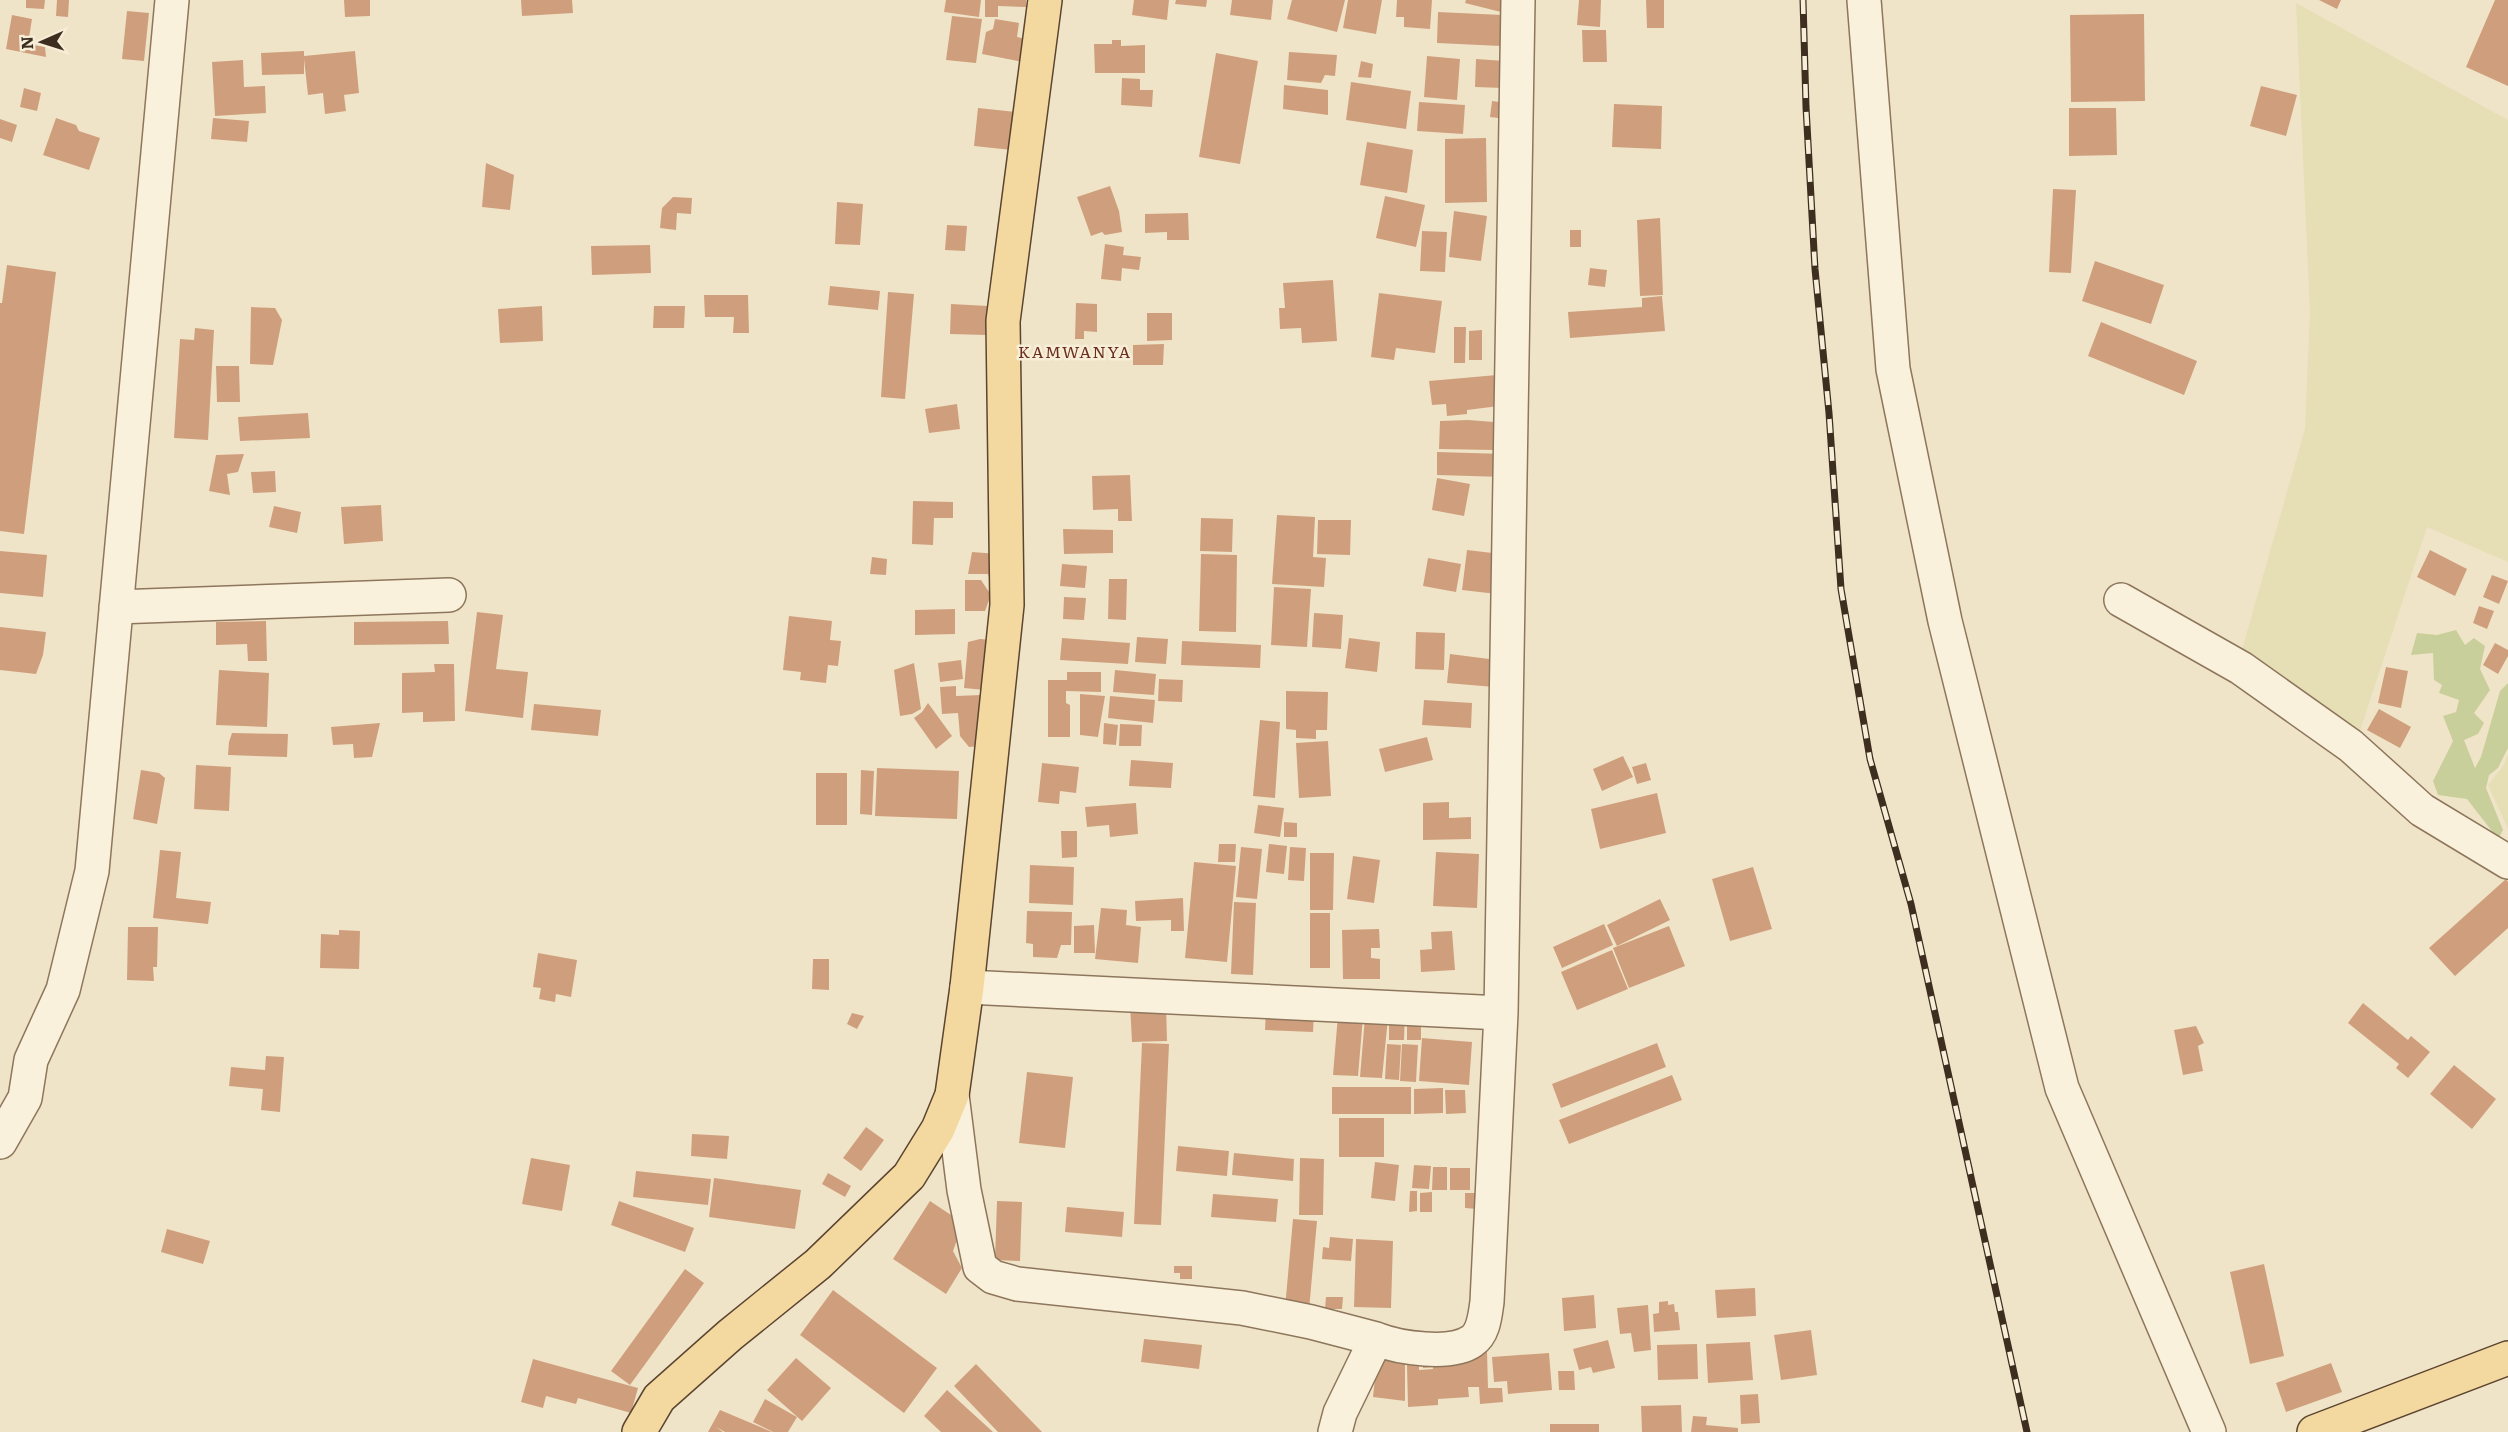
<svg xmlns="http://www.w3.org/2000/svg" width="2508" height="1432" font-family="Literata,serif">
	<rect width="100%" height="100%" fill="#f0e4c8"/>
	<path fill="#e6deb5" d="M2296 3 2508 120V562L2427 527 2359 734 2241 653 2305 429 2310 313Z
		M2508 754V829L2488 785 2503 766Z"/>
	<path fill="#c9cf9b" d="M2456 630 2465 645 2474 638 2485 646 2480 669 2490 690 2474 713 2484 723 2478 734 2464 740 2475 768 2481 757 2500 691 2508 683V748L2498 768 2489 775 2486 788 2503 830 2498 839 2467 799 2438 795 2433 781 2453 741 2443 716 2456 712 2459 700 2439 693 2442 685 2434 680 2433 653 2411 655 2417 633 2437 635Z"/>
	<path fill="#cf9f7d" d="M26 0H45L44 9 26 8Z
		M57 0H69L68 17 56 16Z
		M344 0H370V16L345 17Z
		M521 0H572L573 13 522 16Z
		M946 0H981L979 17 944 12Z
		M985 0H1026V7L998 6V17H985Z
		M1134 0H1169L1167 20 1132 15Z
		M1176 0H1207L1206 7 1175 4Z
		M1232 0H1273L1271 20 1230 15Z
		M1292 0H1345L1337 32 1287 19Z
		M1348 0H1382L1376 34 1343 28Z
		M1397 0H1432L1430 29 1404 27V17H1396Z
		M1466 0H1504L1501 12 1465 3Z
		M1579 0H1601L1600 27 1577 25Z
		M1646 0H1664V28H1647Z
		M2319 0H2341L2337 9Z
		M2495 0H2508V86L2466 67Z
		M127 11 149 13 144 61 122 59Z
		M1438 12 1502 15 1501 46 1437 43Z
		M2144 14 2145 101 2071 102 2070 15Z
		M12 15 32 19 28 44 45 47 46 57 6 49Z
		M952 16 982 19 976 63 946 60Z
		M995 19 1019 23 1017 37 1027 39 1023 62 982 54 986 32 993 29Z
		M1582 30H1606L1607 62H1583Z
		M1112 40H1121V46L1145 45V73H1095L1094 44H1112Z
		M304 51V56L355 51 359 93 344 95 346 111 325 114 323 93 308 95 304 59V74L262 75 261 53Z
		M1289 52 1337 55 1335 76 1325 75 1321 83 1287 80Z
		M1216 53 1258 61 1240 164 1199 157Z
		M1427 56 1460 59 1457 100 1424 97Z
		M1476 59 1505 61 1503 88 1475 87Z
		M243 60 244 87 265 86 266 113 215 116 212 62Z
		M1361 61 1373 64 1371 78 1358 77Z
		M1122 78 1140 79V90H1153L1152 107 1121 105Z
		M1351 82 1411 91 1406 129 1346 120Z
		M1284 85 1328 90V115L1283 109Z
		M2261 86 2297 95 2286 136 2250 126Z
		M24 88 41 93 37 111 20 107Z
		M1492 101 1508 103 1506 119 1490 117Z
		M1419 102 1465 105 1463 134 1417 131Z
		M1614 104 1662 106 1661 149 1612 147Z
		M978 108 1016 112 1012 150 974 146Z
		M2069 108H2116L2117 155 2069 156Z
		M56 118 76 125 79 131 100 138 89 170 43 155Z
		M213 118 249 121 247 142 211 139Z
		M0 119 17 125 12 142 0 138Z
		M1486 138 1487 202 1445 203V139Z
		M1367 142 1413 150 1407 193 1360 185Z
		M486 163 514 175 510 210 482 207Z
		M1110 186 1119 211 1122 232 1105 235 1102 232 1091 236 1077 197Z
		M2053 189 2076 190 2071 273 2049 272Z
		M1385 196 1425 205 1416 247 1376 238Z
		M673 197 692 198 691 214 677 213 676 230 660 228 662 208Z
		M837 202 863 204 860 245 835 244Z
		M1454 211 1487 216 1481 261 1449 257Z
		M1188 213 1189 240H1167V232L1145 233V214Z
		M1660 218 1663 295 1640 296 1637 220Z
		M947 225 967 226 965 251 945 250Z
		M1570 230H1581V247H1570Z
		M1422 231 1447 232 1445 272 1420 271Z
		M1105 244 1124 247 1123 255 1141 257 1139 270 1122 268 1121 281 1101 279Z
		M650 245 651 273 592 275 591 246Z
		M2095 261 2164 285 2151 324 2082 301Z
		M7 265 56 272 24 534 0 531V303H2Z
		M1590 268 1607 270 1605 287 1588 285Z
		M1333 280 1337 341 1302 343 1301 328 1280 329 1279 308H1285L1283 283Z
		M830 286 880 291 878 310 828 305Z
		M888 292 914 294 905 399 881 397Z
		M1379 293 1442 301 1435 353 1396 348 1394 360 1371 357Z
		M704 295H748L749 333H733L734 317H705Z
		M1662 296 1665 331 1570 338 1568 312 1642 307V298Z
		M1076 303 1097 304V332L1084 331V339H1075Z
		M951 304 988 306 986 335 950 334Z
		M542 306 543 341 500 343 498 309Z
		M654 306H685L684 328H653Z
		M251 307 275 308 282 320 273 365 250 364Z
		M1147 313H1172V340L1147 341Z
		M2101 322 2197 361 2184 395 2088 356Z
		M1454 327H1466L1465 363H1454Z
		M195 328 214 330 208 440 174 438 180 339 194 340Z
		M1482 330V360H1469V331Z
		M1164 344 1163 365H1133V345Z
		M216 366H239L240 402H217Z
		M1497 375 1499 406 1467 410V414L1447 416 1446 404 1432 405 1429 381Z
		M957 404 960 429 929 433 925 409Z
		M308 413 310 438 240 441 238 417Z
		M1468 420 1494 422 1493 450 1439 449 1440 421Z
		M1437 452 1505 454 1504 477 1437 475Z
		M244 454 238 472 227 474 230 495 209 491 216 455Z
		M275 471 276 492 253 493 251 472Z
		M1130 475 1132 521H1118V509L1093 510 1092 476Z
		M1437 478 1470 484 1464 516 1432 510Z
		M913 501 953 502V518H934L933 545 912 544Z
		M381 505 383 541 344 544 341 507Z
		M274 506 301 512 297 533 269 527Z
		M1277 515 1315 517 1313 557 1326 558 1324 587 1272 584Z
		M1201 518 1233 519 1232 552 1200 551Z
		M1318 520H1351L1350 555 1317 554Z
		M1063 529 1113 530V553L1064 554Z
		M1467 550 1501 554 1497 594 1462 590Z
		M2430 550 2467 569 2455 596 2417 577Z
		M0 551 47 555 43 597 0 593Z
		M972 552 998 554 1000 579 990 581 988 574H968Z
		M1201 554 1237 555 1236 632 1199 631Z
		M872 557 887 559 886 575 870 574Z
		M1428 558 1461 564 1456 592 1423 586Z
		M1062 564 1087 566 1085 588 1060 586Z
		M2492 575 2508 581 2499 604 2483 597Z
		M1109 579H1127L1126 620 1108 619Z
		M965 580H981L991 595 985 611H965Z
		M1274 587 1311 589 1307 647 1271 645Z
		M1064 597 1086 598 1084 620 1063 619Z
		M2479 606 2494 611 2487 629 2473 623Z
		M955 609V634L915 635V610Z
		M477 612 503 615 496 669 528 672 523 718 465 711Z
		M1314 613 1343 615 1341 649 1312 647Z
		M789 616 832 621 830 640 841 641 838 666 828 665 826 683 800 680 801 672 783 670Z
		M266 621 267 661H248L247 644 216 645V622Z
		M448 621 449 644 354 645V622Z
		M0 627 46 632 43 655 36 674 0 670Z
		M1416 632 1445 633 1444 670 1415 669Z
		M1137 637 1168 639 1166 664 1135 662Z
		M1062 638 1130 643 1128 664 1060 660Z
		M1349 638 1380 642 1377 672 1345 668Z
		M980 639 992 640 995 691 964 688 968 642Z
		M1182 641 1261 645 1260 668 1181 665Z
		M2495 643 2508 650V656L2498 674 2483 665Z
		M1450 654 1497 660 1494 687 1447 683Z
		M961 660 963 679 940 682 938 663Z
		M914 663 921 709 912 714 900 716 894 670Z
		M434 664H454L455 721 423 722V712L402 713V673L435 672Z
		M2386 667 2408 671 2401 708 2378 703Z
		M219 670 269 673 267 727 216 725Z
		M1115 670 1156 674 1154 695 1113 692Z
		M1067 672H1101V692L1066 691V703L1070 705V737H1048V680H1067Z
		M1159 679 1183 680 1182 702 1158 701Z
		M956 686V696L981 695 983 746 969 747 960 736 958 713 942 714 940 687Z
		M1286 691 1328 692 1327 730H1316V739L1296 738V730L1286 729Z
		M1080 694 1105 696 1098 737 1080 735Z
		M1110 696 1155 700 1153 723 1108 718Z
		M1424 700 1472 703 1471 728 1422 725Z
		M928 703 952 736 936 749 914 718 922 712Z
		M534 704 601 710 598 736 531 730Z
		M2379 709 2411 727 2400 748 2367 730Z
		M1260 720 1280 722 1275 798 1253 796Z
		M380 723 372 757 354 758 353 744 333 745 331 727Z
		M1104 723 1118 725 1116 745 1103 744Z
		M1120 724 1142 725 1141 746H1119Z
		M232 733 288 734 287 757 228 755 229 742Z
		M1427 737 1433 760 1385 772 1379 749Z
		M1328 741 1331 796 1299 798 1296 743Z
		M1623 756 1633 777 1602 791 1593 769Z
		M1131 760 1173 763 1171 788 1129 786Z
		M1042 763 1079 767 1076 793 1060 791 1059 804 1038 802Z
		M1646 763 1651 780 1637 784 1632 767Z
		M196 765 231 767 229 811 194 809Z
		M877 768 959 771 957 819 875 816Z
		M141 770 159 773 165 778 157 824 133 819Z
		M861 770 874 771 872 815 860 814Z
		M816 773H847V825H816Z
		M1657 793 1666 833 1600 849 1591 809Z
		M1449 802V818L1471 817V839L1423 840V803Z
		M1136 803 1138 834 1110 837 1109 825 1087 827 1085 807Z
		M1258 805 1284 808 1280 837 1254 833Z
		M1284 822 1297 823V837H1284Z
		M1061 831H1077V857L1062 858Z
		M1219 844H1236L1235 862H1218Z
		M1269 844 1287 846 1284 874 1266 872Z
		M1241 847 1262 849 1257 899 1236 897Z
		M1290 847 1306 848 1304 881 1288 880Z
		M160 850 181 852 176 898 211 902 208 924 153 918Z
		M1436 852 1479 854 1477 908 1433 906Z
		M1310 853H1334L1333 910H1310Z
		M1353 856 1380 860 1374 903 1347 899Z
		M1194 862 1236 866 1227 962 1185 958Z
		M1030 865 1074 867 1073 905 1029 903Z
		M1753 867 1772 929 1730 941 1712 879Z
		M2506 879 2508 882V928L2455 976 2429 948Z
		M1183 898 1184 931H1171V920L1136 921 1135 901Z
		M1660 899 1670 920 1617 946 1607 925Z
		M1234 902 1256 903 1253 975 1231 974Z
		M1101 908 1127 910 1126 925 1141 927 1138 963 1095 959Z
		M1027 911 1072 912 1071 945H1061L1057 958 1033 957V944L1026 943Z
		M1310 913H1330V968H1310Z
		M1604 924 1613 945 1562 968 1553 947Z
		M1094 925 1095 953H1074V926Z
		M1669 926 1685 966 1629 988 1613 948Z
		M128 927H158L157 967H153L154 981 127 980Z
		M1379 929 1380 948H1371V958L1380 959V979H1343L1342 930Z
		M339 930 360 931 359 969 320 968 321 934 339 935Z
		M1452 931 1455 970 1421 972 1420 950 1432 949 1431 932Z
		M1612 950 1628 989 1577 1010 1561 972Z
		M538 953 577 960 571 997 556 994 555 1002 539 999 541 988 533 987Z
		M813 959H829V990L812 989Z
		M1166 1003 1167 1041 1132 1042 1130 1004Z
		M2363 1003 2408 1040 2411 1036 2430 1052 2408 1078 2396 1068 2399 1064 2348 1023Z
		M1266 1009 1314 1011 1313 1032 1265 1030Z
		M852 1013 864 1016 857 1029 847 1024Z
		M1389 1014H1405L1404 1040H1389Z
		M1338 1015 1363 1017 1358 1076 1333 1075Z
		M1407 1015H1421V1040H1407Z
		M1365 1017 1388 1018 1382 1078 1360 1077Z
		M2196 1026 2204 1043 2198 1046 2203 1071 2183 1075 2174 1030Z
		M1422 1038 1472 1042 1469 1085 1419 1081Z
		M1142 1043 1169 1044 1161 1225 1134 1224Z
		M1657 1043 1666 1067 1561 1108 1552 1084Z
		M1387 1044 1401 1045 1399 1080 1385 1079Z
		M1402 1044 1418 1045 1416 1082 1400 1081Z
		M266 1056 284 1057 280 1112 261 1110 263 1089 229 1086 231 1067 265 1070Z
		M2454 1065 2496 1099 2472 1129 2430 1094Z
		M1027 1072 1073 1077 1065 1148 1019 1143Z
		M1672 1075 1682 1100 1569 1144 1559 1120Z
		M1332 1087H1411V1114H1332Z
		M1443 1088V1113L1414 1114V1089Z
		M1445 1090H1465L1466 1113 1446 1114Z
		M1339 1118H1384V1157H1339Z
		M866 1127 884 1140 861 1171 843 1158Z
		M692 1134 729 1136 727 1159 691 1156Z
		M1178 1146 1229 1151 1227 1176 1176 1171Z
		M1234 1153 1294 1159 1293 1181 1232 1175Z
		M531 1158 570 1165 562 1211 522 1204Z
		M1300 1158 1324 1159 1323 1215H1299Z
		M1375 1162 1399 1165 1395 1201 1371 1198Z
		M1414 1165 1431 1166 1429 1189 1412 1188Z
		M1433 1167H1447V1190H1432Z
		M1450 1168H1470V1190H1450Z
		M636 1171 711 1179 708 1205 633 1197Z
		M828 1173 851 1186 845 1197 822 1184Z
		M714 1178 801 1190 795 1229 709 1217Z
		M1410 1191H1417V1211L1409 1212Z
		M1432 1192V1212H1420V1193Z
		M1465 1193H1477V1209L1465 1208Z
		M1213 1194 1278 1199 1276 1222 1211 1217Z
		M619 1201 694 1228 685 1252 611 1225Z
		M930 1201 963 1223 953 1251 962 1268 946 1294 893 1259Z
		M997 1201 1022 1202 1020 1261 995 1260Z
		M1067 1207 1124 1212 1122 1237 1065 1232Z
		M1293 1219 1317 1221 1309 1310 1285 1308Z
		M167 1229 210 1241 203 1264 161 1252Z
		M1330 1237 1353 1239 1351 1261 1322 1259 1323 1247 1329 1248Z
		M1356 1239 1393 1241 1391 1308 1354 1307Z
		M2264 1264 2284 1356 2250 1364 2230 1272Z
		M1174 1266H1192V1279H1180V1273H1174Z
		M685 1269 704 1283 630 1385 611 1371Z
		M1755 1288 1756 1316 1717 1318 1715 1290Z
		M833 1290 937 1368 904 1413 800 1335Z
		M1594 1295 1596 1328 1564 1331 1562 1298Z
		M1326 1297H1343L1342 1309H1325Z
		M1668 1301V1305L1674 1304 1675 1312H1678L1680 1330 1654 1332 1653 1314 1659 1313V1302Z
		M1648 1305 1651 1350 1634 1352 1631 1333 1620 1334 1617 1308Z
		M1811 1330 1817 1375 1781 1380 1774 1335Z
		M1144 1339 1202 1345 1199 1369 1141 1362Z
		M1608 1340 1615 1368 1593 1373 1591 1367 1579 1370 1573 1349Z
		M1750 1342 1753 1380 1708 1383 1706 1344Z
		M1697 1344 1698 1379 1658 1380 1657 1345Z
		M1422 1350 1442 1353 1487 1351 1488 1388H1502L1503 1402 1480 1404 1479 1387H1468L1469 1397 1438 1399V1405L1408 1407 1407 1365 1419 1364V1370L1433 1369V1367L1423 1368Z
		M1549 1353 1552 1390 1508 1394 1507 1381 1494 1382 1492 1357Z
		M796 1358 831 1388 802 1421 767 1390Z
		M533 1359 638 1388 631 1413 578 1398 576 1404 546 1396 543 1408 521 1402Z
		M1377 1359 1405 1364V1401L1373 1397Z
		M2331 1363 2342 1392 2286 1412 2276 1383Z
		M976 1364 1042 1432H998L954 1386Z
		M1558 1371H1574L1575 1390H1559Z
		M947 1390 993 1432H941L924 1416Z
		M1758 1394 1760 1423 1741 1424 1740 1395Z
		M765 1399 797 1417 788 1432H773L753 1422Z
		M1681 1405 1682 1432H1642L1641 1406Z
		M720 1410 772 1432H725L716 1427 723 1432H708Z
		M1693 1416 1707 1417 1706 1425 1738 1428V1432H1691Z
		M1550 1424H1599V1432H1550Z"/>
	<g fill="none" stroke-linecap="round" stroke-linejoin="round">
		<defs>
			<path id="minor" d="M1864 0 1893 369 1945 621 2062 1088 2209 1432
				M2121 600 2241 668 2351 746 2422 810 2508 862
				M116 607 449 595
				M967 987 1501 1013
				M952 1095 964 1190 980 1267 993 1277 1017 1284 1242 1308 1311 1322 1376 1339
				M0 1142 25 1098 31 1060 63 990 92 871 172 0
				M1335 1432 1340 1413 1376 1339C1399 1348 1451 1356 1472 1341 1484 1333 1485 1315 1487 1302L1501 1013 1518 0"/>
			<path id="major" d="M639 1432 659 1398 730 1335 818 1264 909 1176 938 1129 952 1095 967 987 1007 605 1003 321 1045 0
				M2314 1432 2508 1358"/>
		</defs>
		<use href="#minor" stroke="#8d765c" stroke-width="36"/>
		<use href="#major" stroke="#5b4430" stroke-width="36"/>
		<use href="#minor" stroke="#faf1dc" stroke-width="33"/>
		<use href="#major" stroke="#f3d9a0" stroke-width="33"/>
		<defs>
			<path id="rail" d="M1803 0 1806 107 1815 269 1829 413 1841 589 1870 759 1911 904 2027 1432"/>
		</defs>
		<use href="#rail" stroke="#3d2e20" stroke-width="7"/>
		<use href="#rail" stroke="#f7eed8" stroke-width="4.5" stroke-dasharray="14" stroke-linecap="butt"/>
	</g>
	<g text-anchor="middle" stroke-width="5" stroke-linejoin="round" paint-order="stroke">
		<g font-size="16" letter-spacing="1.5" fill="#6b2e1e" stroke="#f7eed8">
			<text x="1075" y="358">KAMWANYA</text>
		</g>
	</g>
	<g transform="translate(42 42) rotate(267)" stroke="#f7eed8" stroke-width="4.5" paint-order="stroke">
	<path d="M0-4.5L10 22L0 15L-10 22Z" fill="#3d2e20"/>
	<text y="-9" font-size="16" font-weight="bold" text-anchor="middle" fill="#3d2e20">N</text>
	</g>
</svg>
